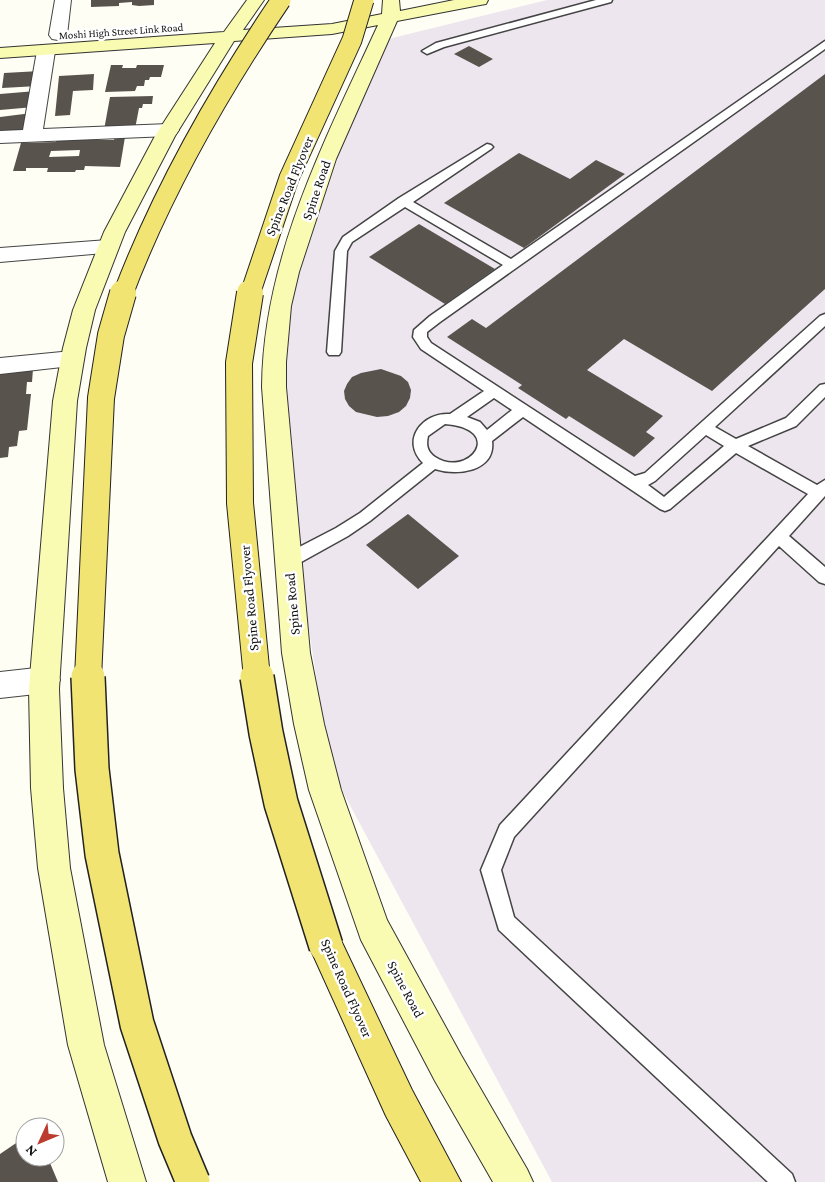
<svg xmlns="http://www.w3.org/2000/svg" width="825" height="1182" font-family="'Crimson Pro',serif">
	<rect width="100%" height="100%" fill="#fefef5"/>
	<path fill="#eee6ee" d="M547 0H825V1182H552L330 768 269 366 376 42Z"/>
	<path fill="#59534d" fill-rule="evenodd" d="M91 0H154V5L139 6 132 5V2L119 3V6L91 7Z
		M469 46 493 59 479 67 454 54Z
		M111 65H123L122 68H136L137 65H164L161 77H150L149 80H145L144 86H137L135 91 105 92Z
		M40 71 38 86 2 88 4 73Z
		M94 74 93 90 73 91 70 115 55 116 59 76Z
		M825 74V289L712 391 624 339 587 370 663 416 646 432 655 438 634 457 569 416 566 419 518 388 522 385 447 337 472 319 486 328Z
		M36 91 34 107 0 110V94Z
		M153 96 152 104H143L142 108H139L135 129 104 130 110 97Z
		M32 113V130L0 133V117Z
		M91 137V140H114L115 137H125L120 167 85 166 84 170H76L75 172H47L48 168H26V171H13L21 143 56 142 57 138ZM80 150 79 156 49 157 51 151Z
		M519 153 570 179 596 160 625 174 524 248 444 203Z
		M419 224 495 269 445 304 369 257Z
		M33 369 32 382H27L26 394H31L27 430 19 431 17 446 9 447 8 457 0 458V372Z
		M381 369 401 376 408 382 411 390 410 398 406 406 399 412 388 416 377 417 356 412 349 406 345 399 344 391 347 384 352 377 361 373Z
		M408 514 459 556 418 589 366 545Z
		M25 1137V1157H55V1151L58 1158 50 1163 58 1182H0V1154Z"/>
	<g fill="none" stroke-linecap="round" stroke-linejoin="round">
		<defs>
			<path id="lane" d="M596 0H612L611 2 444 47 427 54 422 51 436 43Z
				M825 41V49L440 322 427 332V337L431 343 635 476 645 473 820 316 825 314V326L715 427 736 439 786 418 820 385 825 384V397L796 426 748 446 817 485 825 480V496L789 536 825 567V584L819 582 779 546 514 837 501 870 514 917 792 1174 795 1182H768L499 930 481 870 500 825 808 494 736 453 670 509 665 511 660 509 523 417 492 441C496 472 456 476 435 469L370 521 348 536 294 566 288 567 282 566 280 561 282 556 336 528 360 513 423 463C400 440 423 412 450 414L484 391 421 349 413 337 414 330 430 316 503 265 405 207 352 242 347 251 341 352 339 355H329L327 352 335 251 343 237 399 198 487 144 491 145 493 147 491 149 413 202 511 259ZM494 398 512 410 487 430 480 422 467 417ZM445 424C507 429 468 479 435 457 427 451 426 445 428 436ZM706 435 724 446 664 497 648 485 655 481Z"/>
			<path id="street" d="M55 0H71L67 35 64 39 58 40 52 39 49 35Z
				M46 46 52 47 55 51 43 129 169 124 176 126 179 130 176 134 169 136 0 143V131L23 130 37 51 40 47Z
				M108 240 116 242 119 247 116 252 0 262V248Z
				M72 351 80 353 84 359 80 365 0 374V358Z
				M45 667 55 671 60 680 55 689 45 693 0 698V672Z"/>
			<path id="secondary" d="M247 0H264L243 30 332 24 382 14 383 0H399L400 11 454 0H488L486 4 480 5 397 21 336 159 299 272 291 306 286 362V387L310 653 324 724 341 790 387 920 461 1055 527 1169 533 1182H493L435 1081 361 940 309 790 294 724 282 653 262 387C263 258 325 140 378 25L332 34 234 41 175 136 125 232 95 310 86 348 77 401 59 689 63 788 70 868 104 1045 146 1182H108L68 1045 38 868 31 788 29 689 53 401 63 348 73 310 104 232 155 136 215 43 0 58V48L224 32Z"/>
			<path id="primary" d="M326 929 338 934 412 1090 461 1182H421L386 1116 309 946 314 934Z"/>
		</defs>
		<use href="#lane" stroke="#444" stroke-width="3"/>
		<use href="#street" stroke="#444" stroke-width="2"/>
		<use href="#secondary" stroke="#333" stroke-width="2"/>
		<use href="#primary" stroke="#222" stroke-width="2"/>
		<use href="#lane" fill="#fff" fill-rule="evenodd"/>
		<use href="#street" fill="#fff" fill-rule="evenodd"/>
		<use href="#secondary" fill="#f9fbb3" fill-rule="evenodd"/>
		<use href="#primary" fill="#f1e472" fill-rule="evenodd"/>
		<defs>
			<path id="primary-bridge-far2" d="M123 294C163 189 218 93 281 0
				M250 294 289 178 352 40 364 0"/>
			<path id="primary-bridge-far1" d="M250 293 239 363 240 503 257 678
				M88 678 101 398 111 335 123 293"/>
			<path id="primary-bridge" d="M88 677 92 769 102 854 137 1024 175 1139 193 1182
				M257 677 266 733 281 803 326 946"/>
		</defs>
		<use href="#primary-bridge-far2" stroke="#222" stroke-width="21" stroke-linecap="butt"/>
		<use href="#primary-bridge-far1" stroke="#222" stroke-width="28" stroke-linecap="butt"/>
		<use href="#primary-bridge" stroke="#222" stroke-width="36" stroke-linecap="butt"/>
		<use href="#primary-bridge-far2" stroke="#f1e472" stroke-width="19"/>
		<use href="#primary-bridge-far1" stroke="#f1e472" stroke-width="26"/>
		<use href="#primary-bridge" stroke="#f1e472" stroke-width="33"/>
	</g>
	<g text-anchor="middle" stroke-width="5" stroke-linejoin="round" paint-order="stroke">
		<g font-size="11" fill="#111" stroke="#fff">
			<text transform="translate(121 31) rotate(-4)" y="4">Moshi High Street Link Road</text>
		</g>
		<g font-size="14" fill="#111" stroke="#fff">
			<text transform="translate(289 186) rotate(-68)" y="5">Spine Road Flyover</text>
			<text transform="translate(316 190) rotate(-71)" y="5">Spine Road</text>
			<text transform="translate(249 598) rotate(-95)" y="5">Spine Road Flyover</text>
			<text transform="translate(292 604) rotate(-95)" y="5">Spine Road</text>
			<text transform="translate(347 988) rotate(66)" y="5">Spine Road Flyover</text>
			<text transform="translate(406 989) rotate(62)" y="5">Spine Road</text>
		</g>
	</g>
	<g transform="translate(40 1142) rotate(226)"><circle r="24" fill="#ffffff" stroke="#a0a0a0"/>
	<path d="M0-4L9 19L0 12L-9 19Z" fill="#bb3b2e"/>
	<text y="-8" font-size="14" font-weight="bold" text-anchor="middle" fill="#111111">N</text>
	</g>
</svg>
